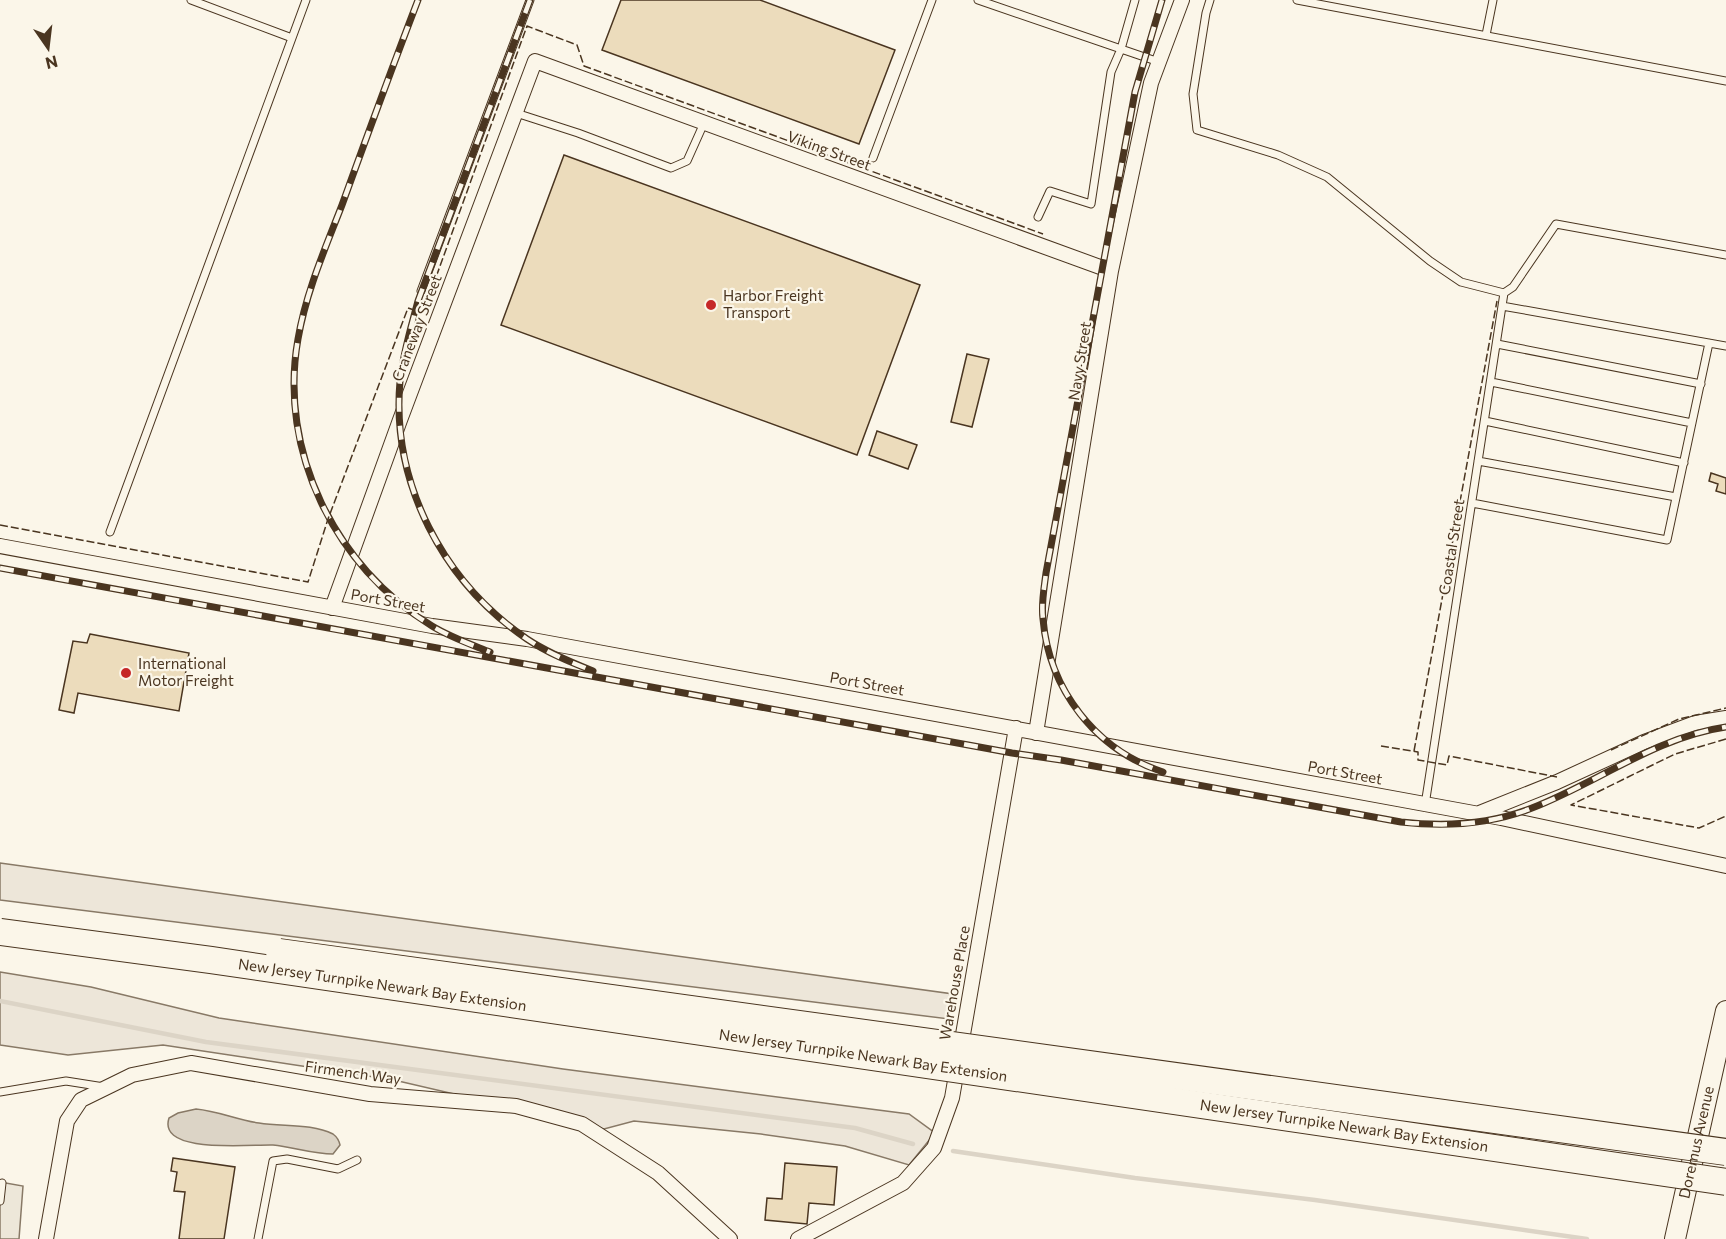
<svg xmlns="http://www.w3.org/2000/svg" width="1726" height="1239" font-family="Commissioner,sans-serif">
	<rect width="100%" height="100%" fill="#fbf6e9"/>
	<path fill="#ede6d9" stroke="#887966" stroke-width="1.5" d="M0 863 953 994 949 1019 0 900Z
		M0 972 91 987 219 1018 563 1069 909 1114 935 1133 909 1165 845 1146 761 1134 634 1121 604 1129 394 1080 163 1045 68 1055 0 1045Z"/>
	<path fill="#ede7d9" stroke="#887966" stroke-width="1.5" d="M0 1182 23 1186 19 1239H0Z"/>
	<path fill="#dcd4c6" stroke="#887966" stroke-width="1.5" d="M196 1109C218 1111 238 1120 259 1123 283 1127 311 1123 333 1134 337 1137 339 1140 340 1145L333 1154C313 1154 293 1147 273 1145 252 1144 157 1155 169 1118L178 1113Z"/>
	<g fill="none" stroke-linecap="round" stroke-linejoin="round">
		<path stroke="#dcd4c6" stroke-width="4.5" d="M0 1001 206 1042 855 1128 913 1144
			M953 1151 1135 1178 1315 1200 1587 1239"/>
	</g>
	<path fill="#ecdcbc" stroke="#4a3520" stroke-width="1.5" d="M621 0H760L895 50 859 144 602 50Z
		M564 155 920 285 857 455 501 325Z
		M967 354 989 359 972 427 951 422Z
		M877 431 917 445 908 469 869 455Z
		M1711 473 1726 478V494L1716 491 1718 484 1709 481Z
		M90 634 189 653 179 711 78 693 74 713 59 710 73 641 87 643Z
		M173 1158 235 1167 224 1239H179L185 1192 174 1191 177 1172 171 1171Z
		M785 1163 837 1167 834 1205 809 1203 807 1224 765 1220 767 1198 782 1199Z"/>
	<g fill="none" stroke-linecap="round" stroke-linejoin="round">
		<defs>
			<path id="service" d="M191 0 292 38
				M978 0 1159 62
				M1210 0 1206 13 1193 94 1197 130 1278 155 1327 177 1430 261 1461 282 1504 293 1513 287 1556 224 1726 255
				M1297 0 1726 81
				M1486 35 1493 0
				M516 113 578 133 671 168 687 161 704 123
				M873 158 932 0
				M1038 217 1050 191 1091 204 1111 72 1121 49 1135 0
				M421 291 530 0
				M1502 306 1726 346
				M1497 344 1701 384
				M1491 382 1692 423
				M1485 421 1684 463
				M1478 461 1676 497
				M1472 503 1667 540 1709 343
				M110 532 306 0
				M1425 805 1504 293
				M0 1092 66 1081 104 1087
				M0 1201 2 1183
				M258 1239 273 1161 287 1159 338 1169 357 1160"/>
			<path id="minor" d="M0 546 432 626 527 639 1501 818 1726 866
				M332 608 400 420 535 61 1111 271
				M1036 733 1111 271 1151 83 1182 0
				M1477 814 1557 782 1644 742 1695 723 1726 718
				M46 1239 67 1121 81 1100 132 1075 191 1063 370 1094 516 1106 582 1124 658 1173 730 1239
				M798 1239 903 1183 934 1148 952 1098 1016 728"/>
			<g id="secondary">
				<path id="s1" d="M1675 1239 1726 1011"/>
			</g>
		</defs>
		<use href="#service" stroke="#4a3520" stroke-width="9"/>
		<use href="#minor" stroke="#4a3520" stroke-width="16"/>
		<use href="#secondary" stroke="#4a3520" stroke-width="22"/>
		<use href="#service" stroke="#fbf6e9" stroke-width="7"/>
		<use href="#minor" stroke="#fbf6e9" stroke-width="14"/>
		<use href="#secondary" stroke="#fbf6e9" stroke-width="20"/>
		<defs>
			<path id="rail" d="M418 0C392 68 367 136 342 205 325 249 306 292 298 339 278 451 335 567 432 626 450 637 470 644 490 652
				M530 0 418 301C411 328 403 353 400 381 391 483 443 582 527 639 548 653 570 662 593 671
				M1162 0 1135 92 1046 573C1044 589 1041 604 1043 619 1049 690 1096 750 1163 772
				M0 568 1012 753 1061 760 1401 822C1446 827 1489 825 1532 808 1597 783 1656 737 1726 727"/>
		</defs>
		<use href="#rail" stroke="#4a3520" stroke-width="7"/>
		<use href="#rail" stroke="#fbf6e9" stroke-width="4.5" stroke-dasharray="14" stroke-linecap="butt"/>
		<defs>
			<g id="motorway-bridge">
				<path id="s2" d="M0 932 211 960 1726 1182"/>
				<path d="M279 952 1726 1152"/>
			</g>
		</defs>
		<use href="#motorway-bridge" stroke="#4a3520" stroke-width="28" stroke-linecap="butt"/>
		<use href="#motorway-bridge" stroke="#fbf6e9" stroke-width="26"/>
		<path stroke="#4a3520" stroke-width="1.5" stroke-dasharray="8 3" stroke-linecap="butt" d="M0 525 308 582 328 519 408 308 423 313 527 26 577 45 584 66 1043 234
			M1726 739 1675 754 1571 805 1699 828 1726 816
			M1381 746 1418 752V760L1447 765 1449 756 1557 777
			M1611 750 1679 719 1726 708
			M1414 751 1497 301"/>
	</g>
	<g fill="#c62828" stroke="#fbf6e9" stroke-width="2">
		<circle cx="711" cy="305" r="6"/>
		<circle cx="126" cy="673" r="6"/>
	</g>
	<g text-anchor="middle" stroke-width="4.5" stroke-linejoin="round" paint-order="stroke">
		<g font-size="15" fill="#4a3520" stroke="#fbf6e9">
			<text transform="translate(829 151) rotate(20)" y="5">Viking Street</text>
			<text transform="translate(417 328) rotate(-69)" y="5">Craneway Street</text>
			<text transform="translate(1080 361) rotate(-81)" y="5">Navy Street</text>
			<text transform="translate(1452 547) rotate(-81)" y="5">Coastal Street</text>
			<text transform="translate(388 601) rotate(10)" y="5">Port Street</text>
			<text transform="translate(867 684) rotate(10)" y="5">Port Street</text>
			<text transform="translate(1345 773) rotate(10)" y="5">Port Street</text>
			<text transform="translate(955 983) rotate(-80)" y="5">Warehouse Place</text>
			<text dy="5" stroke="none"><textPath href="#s2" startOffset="386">New Jersey Turnpike Newark Bay Extension</textPath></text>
			<text dy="5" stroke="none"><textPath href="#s2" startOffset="872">New Jersey Turnpike Newark Bay Extension</textPath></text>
			<text transform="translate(353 1073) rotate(8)" y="5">Firmench Way</text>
			<text dy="5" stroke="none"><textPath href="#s2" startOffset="1358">New Jersey Turnpike Newark Bay Extension</textPath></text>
			<text dy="5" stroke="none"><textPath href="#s1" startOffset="99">Doremus Avenue</textPath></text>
		</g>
		<g font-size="15" fill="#4a3520" stroke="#fbf6e9" text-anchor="start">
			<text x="723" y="301">Harbor Freight<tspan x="723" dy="17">Transport</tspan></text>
			<text x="138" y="669">International<tspan x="138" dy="17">Motor Freight</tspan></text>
		</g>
	</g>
	<g transform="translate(48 48) rotate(166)" stroke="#fbf6e9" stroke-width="4.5" paint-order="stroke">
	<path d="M0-4.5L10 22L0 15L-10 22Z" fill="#4a3520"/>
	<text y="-9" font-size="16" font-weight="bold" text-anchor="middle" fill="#4a3520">N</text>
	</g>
</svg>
